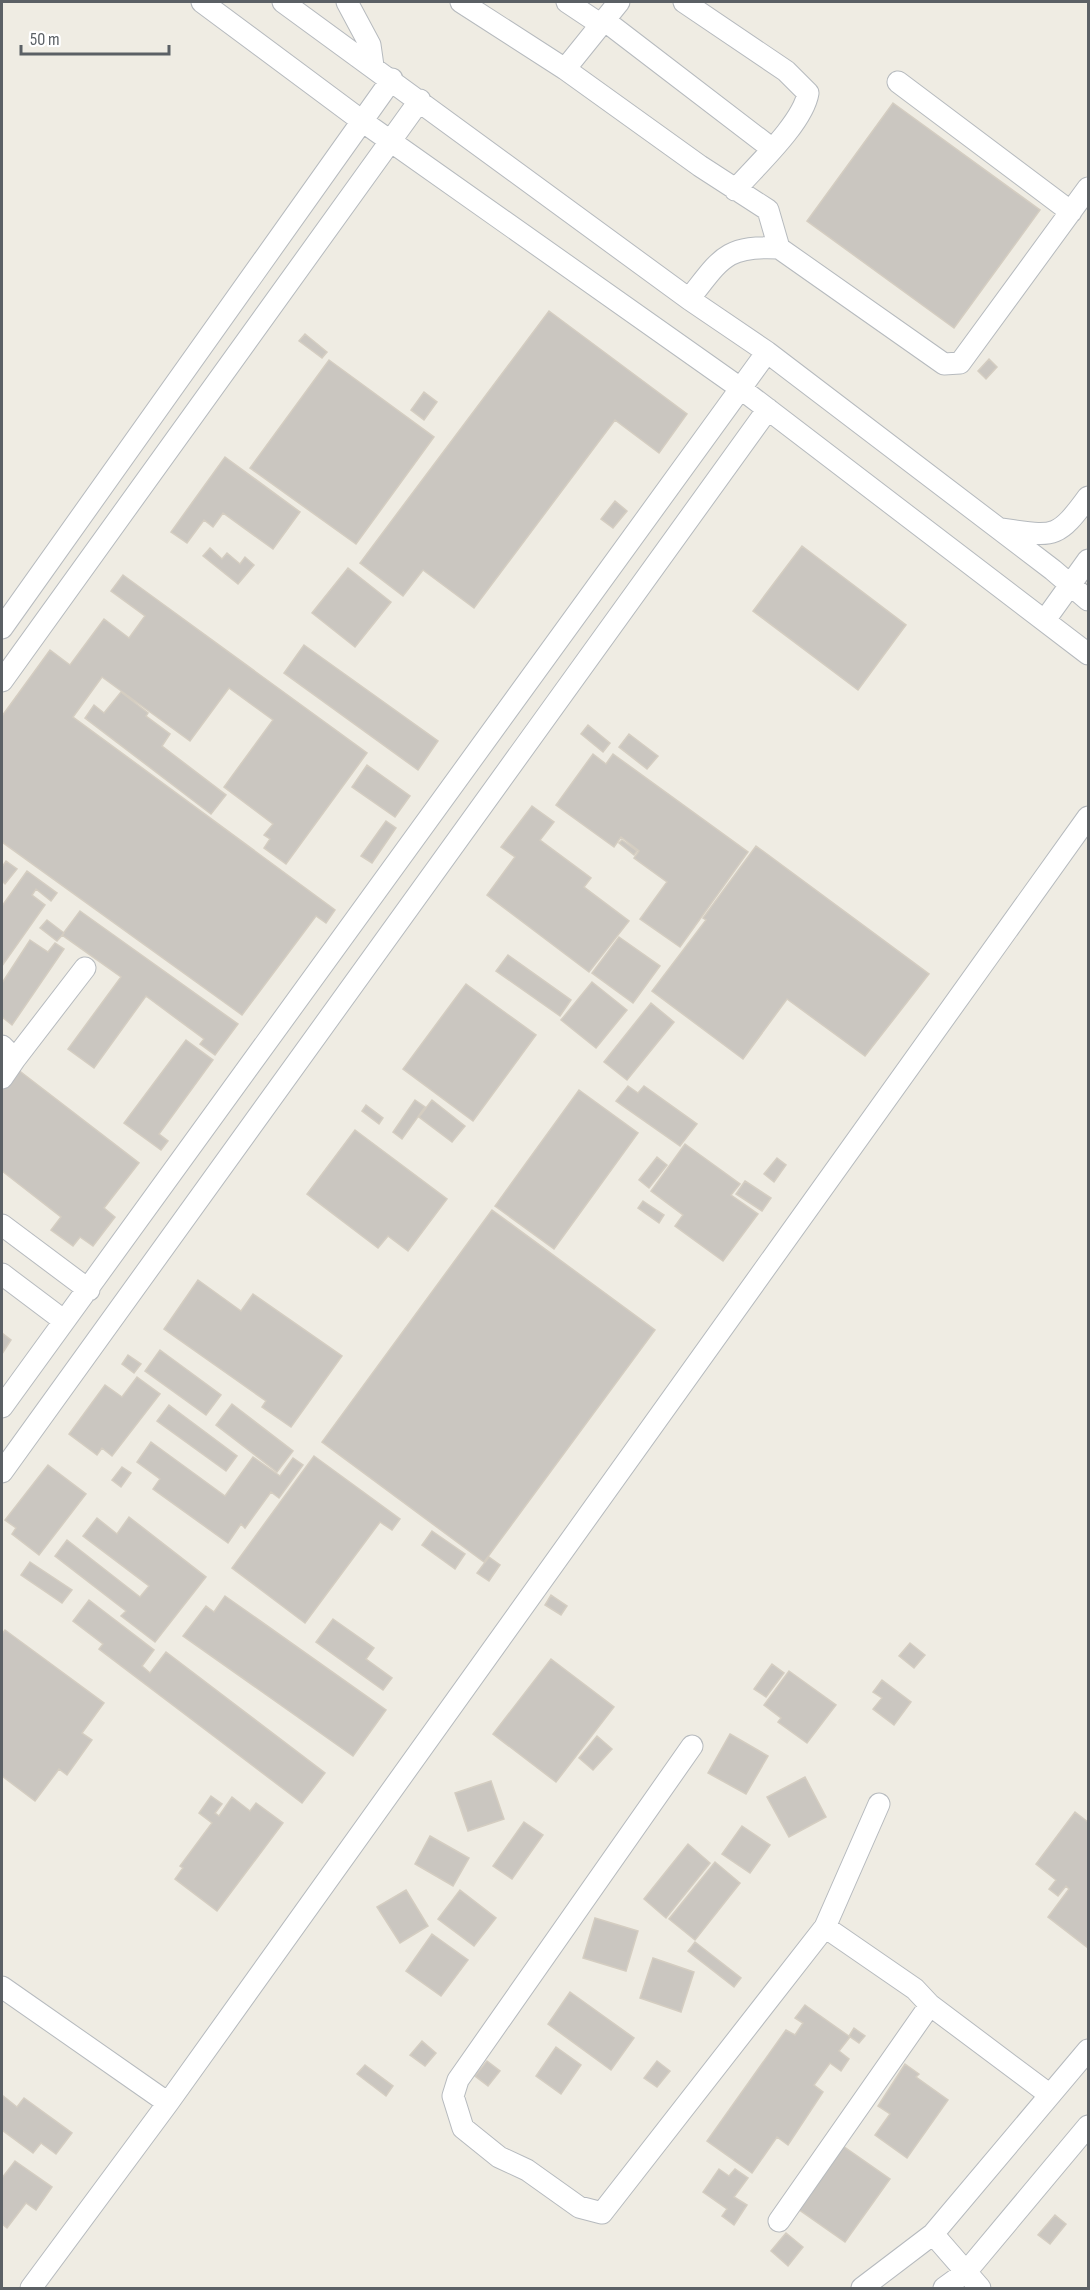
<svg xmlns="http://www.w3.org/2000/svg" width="1090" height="2290" font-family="'Sofia Sans Condensed',sans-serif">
	<rect width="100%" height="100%" fill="#efece3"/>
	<path fill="#cac6c0" stroke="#d4cdc1" stroke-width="1.5" d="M893 103 1040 210 954 328 807 221Z
		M549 311 687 414 659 453 615 420 474 608 423 570 403 596 360 563Z
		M305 334 327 352 322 358 299 341Z
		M989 359 997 367 986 379 978 371Z
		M329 360 434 437 356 544 250 468Z
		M424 392 437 402 424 420 411 410Z
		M225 457 300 512 273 549 223 513 213 527 204 520 187 543 171 532Z
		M615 501 627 511 613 528 601 519Z
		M802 546 906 625 858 690 753 611Z
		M210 548 222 559 227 553 240 564 245 557 254 565 238 584 203 556Z
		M348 568 391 602 355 647 312 613Z
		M123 575 367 753 286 864 264 848 270 839 264 835 273 824 224 787 273 720 229 688 190 741 102 677 73 717 335 910 326 923 316 916 242 1015 2 842V716L50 650 70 665 104 619 129 638 145 616 111 591Z
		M304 645 438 741 418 770 284 673Z
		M121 692 148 713 146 716 170 734 162 746 226 795 211 814 85 718 94 705 104 713Z
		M588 725 610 743 603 752 581 734Z
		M629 734 658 756 647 769 619 747Z
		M593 754 606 764 613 754 748 852 680 947 640 919 667 882 634 858 639 851 621 837 614 847 556 805Z
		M367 765 410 796 395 817 352 787Z
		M532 806 554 822 540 840 591 878 584 887 629 921 589 972 487 895 515 857 501 847Z
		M386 821 396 828 372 863 361 856Z
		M622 840 637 851 634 855 619 843Z
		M756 846 929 974 865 1056 787 999 743 1059 652 991 706 920 703 918Z
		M6 861 17 869 5 884 2 881V867Z
		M27 871 57 893 51 901 36 889 32 895 45 905 2 966V906Z
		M80 911 238 1024 215 1055 200 1044 204 1039 146 996 94 1068 68 1049 121 977 62 935Z
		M47 920 64 933 57 941 40 928Z
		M619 937 660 966 633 1003 592 973Z
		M30 940 48 952 55 943 64 949 12 1025 2 1017V983Z
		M508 955 571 1000 560 1016 496 971Z
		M592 982 627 1010 596 1048 561 1020Z
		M466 984 536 1035 473 1121 403 1069Z
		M651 1003 674 1022 627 1080 604 1062Z
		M186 1040 213 1060 159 1134 168 1141 161 1150 124 1123Z
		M17 1069 139 1163 104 1208 115 1217 93 1246 80 1237 73 1246 51 1230 61 1217 2 1171V1090Z
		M628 1086 638 1093 644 1086 697 1124 680 1146 616 1101Z
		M579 1090 638 1133 554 1249 495 1206Z
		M415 1100 425 1107 402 1139 393 1132Z
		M432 1100 465 1126 452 1142 419 1117Z
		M366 1105 383 1118 379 1124 362 1111Z
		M355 1130 447 1199 408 1251 388 1236 378 1248 307 1194Z
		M685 1144 740 1184 731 1195 758 1214 723 1261 675 1226 683 1215 651 1191Z
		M657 1157 667 1165 649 1188 639 1180Z
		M777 1158 786 1165 774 1182 764 1174Z
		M745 1181 771 1198 762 1211 736 1194Z
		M643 1201 664 1215 659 1223 638 1208Z
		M492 1210 655 1330 484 1562 322 1442Z
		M198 1280 241 1311 253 1294 342 1356 291 1427 262 1407 266 1401 164 1329Z
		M2 1333 11 1340 2 1354Z
		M160 1350 221 1395 206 1415 145 1371Z
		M128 1355 141 1364 134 1373 122 1364Z
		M137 1377 160 1394 112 1456 102 1448 97 1455 69 1434 105 1385 122 1397Z
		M232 1404 293 1451 277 1472 216 1425Z
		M169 1405 237 1456 226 1471 157 1421Z
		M151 1442 225 1496 253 1457 280 1476 293 1458 303 1465 279 1498 271 1492 245 1528 241 1524 228 1543 153 1489 160 1479 137 1462Z
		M314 1456 400 1519 392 1530 380 1522 305 1623 232 1568Z
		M48 1465 86 1494 39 1555 12 1534 16 1528 5 1520Z
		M122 1467 131 1473 121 1487 112 1480Z
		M129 1517 206 1577 155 1642 121 1616 126 1611 55 1556 67 1540 140 1597 149 1586 83 1536 97 1518 117 1534Z
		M432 1531 465 1554 455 1569 422 1545Z
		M489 1557 500 1565 489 1581 477 1573Z
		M30 1562 72 1590 62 1603 21 1575Z
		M551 1595 567 1606 561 1615 545 1605Z
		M225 1596 386 1710 353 1756 183 1636 206 1606 214 1612Z
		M89 1600 154 1650 142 1666 150 1673 166 1652 325 1773 302 1803 99 1649 103 1644 73 1621Z
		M333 1619 374 1648 366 1659 392 1678 383 1690 316 1642Z
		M5 1630 104 1703 82 1733 92 1740 67 1775 59 1769 35 1801 2 1776V1634Z
		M910 1643 925 1655 914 1668 899 1656Z
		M551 1659 614 1707 556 1782 493 1734Z
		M772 1664 784 1673 766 1697 754 1689Z
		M789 1671 836 1705 807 1743 778 1722 781 1718 764 1705Z
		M882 1680 911 1702 894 1725 873 1709 882 1698 873 1692Z
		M730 1734 768 1756 746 1794 708 1773Z
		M597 1736 612 1749 593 1770 579 1758Z
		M805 1777 826 1817 789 1837 767 1797Z
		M491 1781 504 1819 468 1831 455 1793Z
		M211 1796 222 1804 215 1813 219 1816 232 1797 250 1811 256 1803 283 1823 217 1911 175 1879 183 1868 180 1866 212 1823 199 1813Z
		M1075 1812 1088 1822V1948L1048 1917 1069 1889 1066 1886 1058 1896 1049 1889 1056 1880 1036 1864Z
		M524 1822 543 1835 512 1879 493 1866Z
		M742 1826 770 1845 750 1873 722 1854Z
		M430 1836 469 1858 453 1886 415 1864Z
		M688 1844 710 1863 666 1918 644 1899Z
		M715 1862 740 1883 695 1940 669 1919Z
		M406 1890 428 1926 400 1943 377 1907Z
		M460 1890 496 1918 474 1946 438 1919Z
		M595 1918 638 1931 626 1971 583 1958Z
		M432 1934 468 1960 441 1996 406 1971Z
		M695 1942 741 1978 734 1987 688 1951Z
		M653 1958 694 1972 681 2012 640 1998Z
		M570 1992 634 2038 611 2070 548 2024Z
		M805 2005 850 2037 839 2051 849 2059 841 2071 830 2063 814 2085 823 2092 788 2145 777 2137 752 2173 707 2141 786 2030 795 2035 803 2023 795 2018Z
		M854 2028 865 2036 859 2043 849 2036Z
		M422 2041 436 2053 425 2066 410 2055Z
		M556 2047 581 2065 561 2094 536 2076Z
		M487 2061 500 2071 488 2086 475 2076Z
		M657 2061 670 2071 657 2087 644 2078Z
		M905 2064 919 2074 916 2077 948 2100 907 2158 875 2135 890 2114 878 2106Z
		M365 2065 393 2086 386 2096 357 2074Z
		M2 2095 17 2107 24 2098 72 2133 56 2154 41 2143 33 2153 2 2130Z
		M843 2146 890 2179 845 2242 798 2209Z
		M15 2161 52 2187 36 2210 26 2203 7 2228 2 2224V2178Z
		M719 2169 729 2176 735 2169 748 2178 734 2197 747 2205 734 2225 722 2216 727 2209 703 2192Z
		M1055 2215 1066 2224 1050 2244 1038 2235Z
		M786 2233 803 2247 788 2266 771 2251Z"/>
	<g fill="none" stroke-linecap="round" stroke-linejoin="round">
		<defs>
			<path id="minor" d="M202 2 362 121 740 388 1088 654
				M283 2 689 299 767 352 1053 570 1088 600
				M347 2 370 45 373 66
				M461 2 565 69
				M567 2 600 24
				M619 2 565 69 700 166 768 210 779 248
				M684 2 786 71 808 93C803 123 756 166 735 190
				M604 20 771 148
				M898 82 1071 212
				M689 299C721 259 725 245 779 248L944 364 960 363 1088 188
				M1001 529C1053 536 1056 541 1088 497
				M1045 620 1088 560
				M2 628 392 79
				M2 681 420 100
				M2 1046 15 1059 2 1078
				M15 1059 85 968
				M2 1225 89 1290
				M2 1274 63 1320
				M2 1407 767 352
				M2 1472 768 409
				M692 1746 458 2080 453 2096 463 2128 499 2157 527 2170 579 2207 602 2213 825 1927 879 1804
				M825 1927 915 1989 930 2005 1050 2095
				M2 1987 168 2103
				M779 2221 930 2005
				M933 2234 980 2288
				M31 2288 168 2103 1088 817
				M862 2288 933 2234 1088 2050
				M944 2288 966 2272 1088 2126"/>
		</defs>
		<use href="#minor" stroke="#b6babe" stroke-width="23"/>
		<use href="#minor" stroke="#fff" stroke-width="21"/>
	</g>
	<rect width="1090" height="2290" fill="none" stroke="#5b6065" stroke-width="6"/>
	<path d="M21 45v9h148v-9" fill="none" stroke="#5b6065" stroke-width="3"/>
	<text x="30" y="45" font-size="18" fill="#5b6065" stroke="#ffffff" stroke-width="4.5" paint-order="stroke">50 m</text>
</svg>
